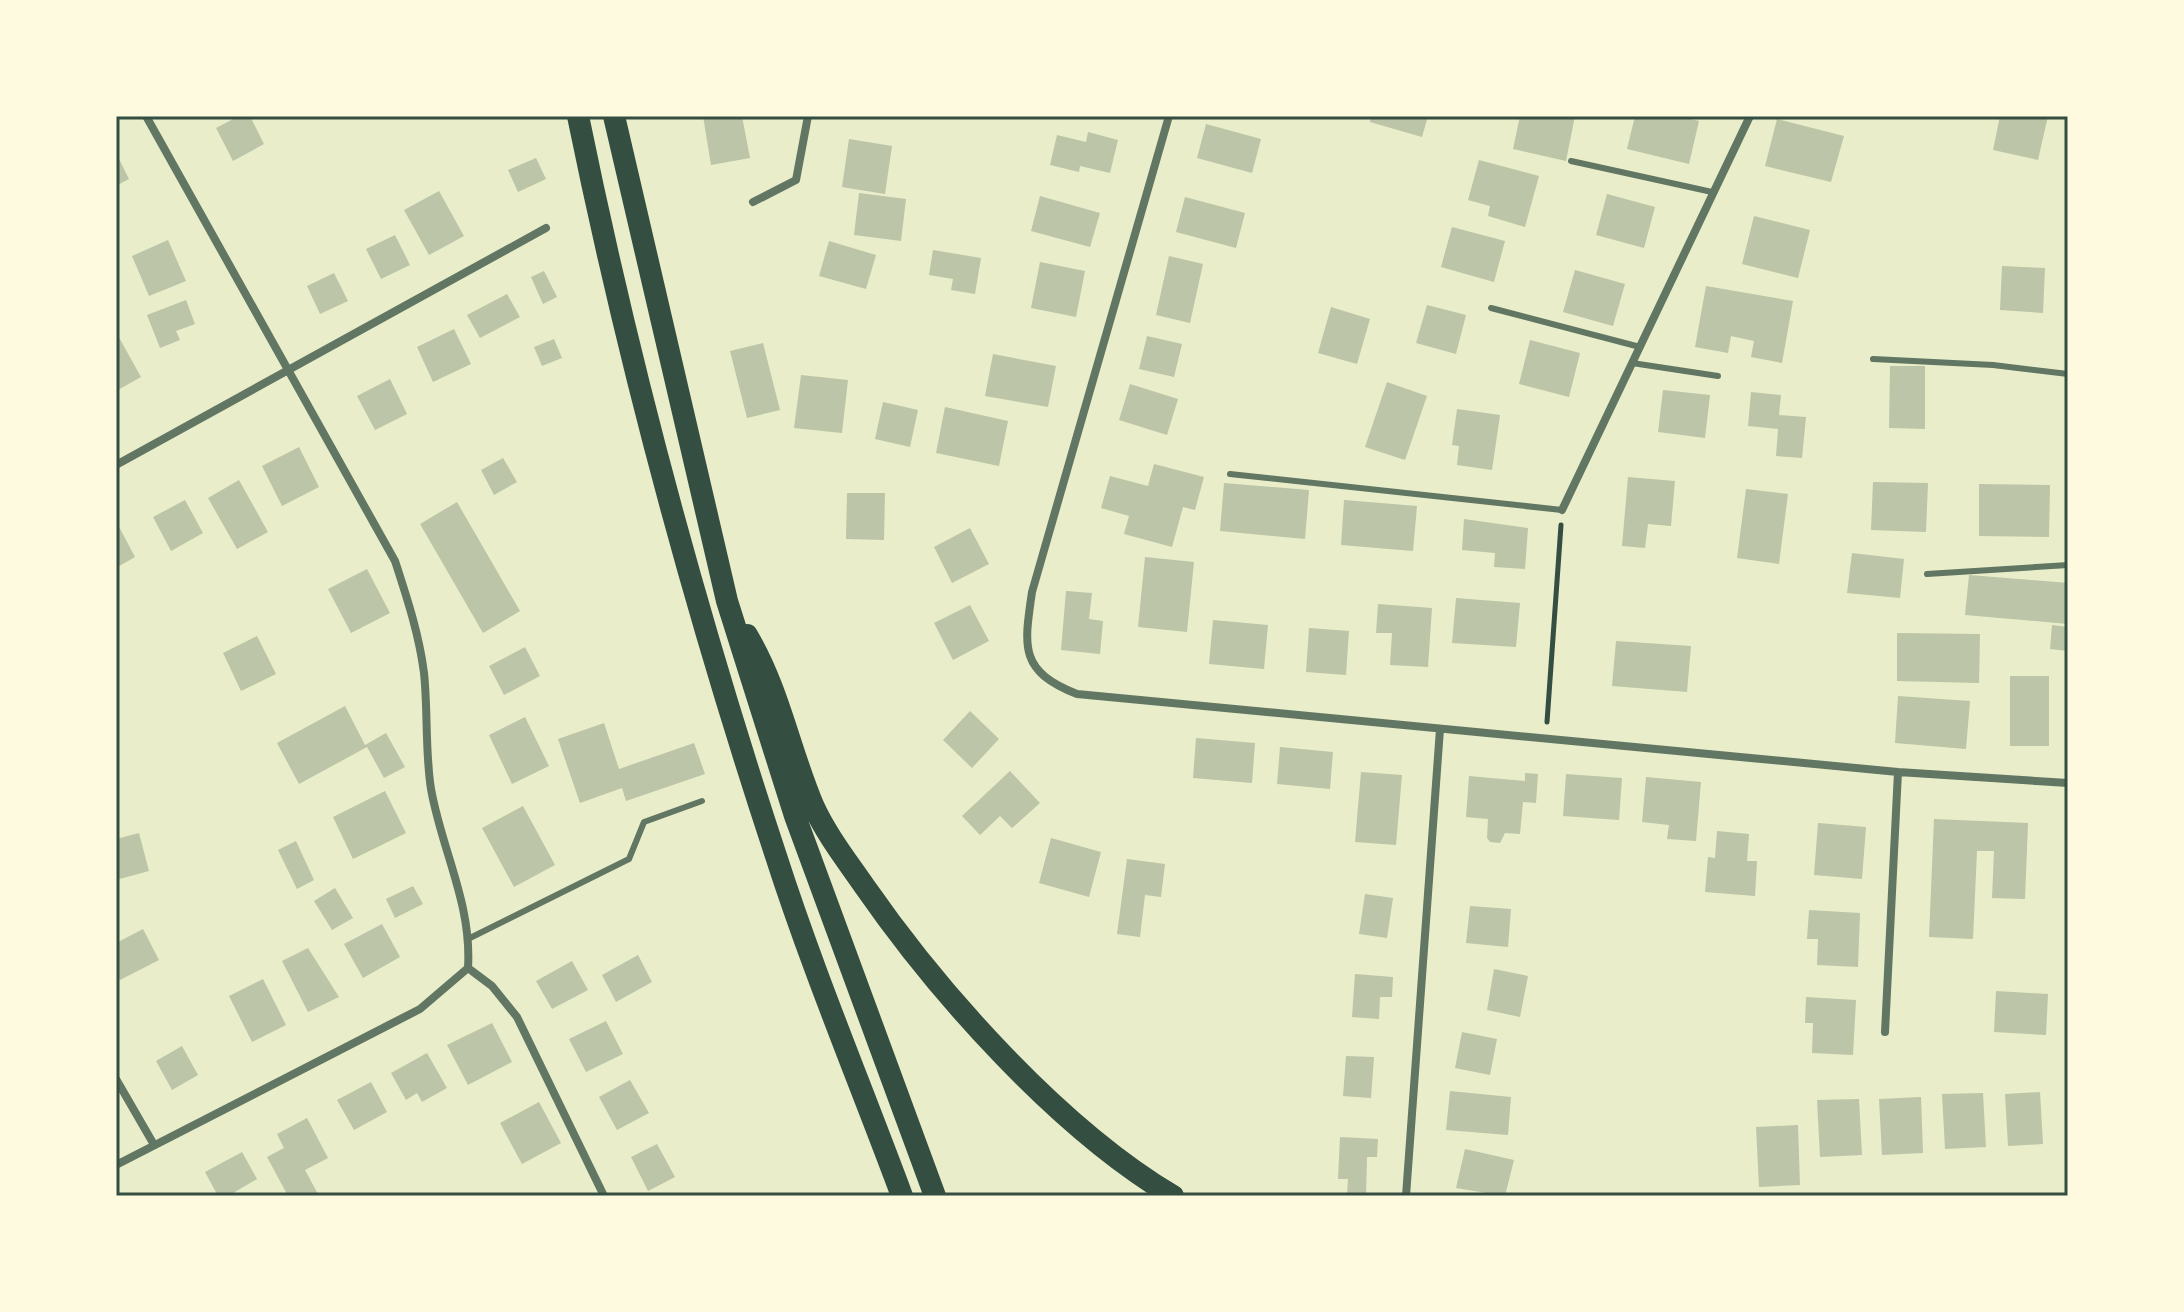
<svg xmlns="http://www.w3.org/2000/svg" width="2184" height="1312" font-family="Cabin,sans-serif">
	<rect width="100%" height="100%" fill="#e9edc9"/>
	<path fill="#bcc5a7" d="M239 116H250L264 144 233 161 216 128Z
		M703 116H742L750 158 711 165Z
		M1371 116H1428L1422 137 1370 122Z
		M1520 116H1575L1566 161 1513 149Z
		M1635 116H1678L1699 121 1689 164 1627 149Z
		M2000 116H2048L2038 160 1993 150Z
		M1777 119 1844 136 1831 182 1765 166Z
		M1206 124 1261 139 1252 173 1197 158Z
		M1088 132 1118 140 1110 173 1080 166 1079 172 1050 165 1057 135 1086 142Z
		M849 139 892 146 885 194 842 187Z
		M116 153 129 179 116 186Z
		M536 158 546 179 518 192 508 170Z
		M1479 160 1539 176 1525 227 1488 216 1490 206 1468 200Z
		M439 191 464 236 429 255 404 210Z
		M859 193 906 199 901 241 854 235Z
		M1607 194 1655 207 1644 248 1596 235Z
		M1040 196 1100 213 1090 247 1031 231Z
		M1185 197 1245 213 1236 248 1176 232Z
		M1754 216 1810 230 1798 278 1742 264Z
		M1452 227 1505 241 1494 282 1441 267Z
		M395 235 410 265 381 279 366 249Z
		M168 240 186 281 149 296 132 256Z
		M829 241 876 255 866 289 819 276Z
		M933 250 981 258 975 294 951 290 953 279 929 275Z
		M1169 256 1203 264 1190 323 1156 315Z
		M1040 262 1085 271 1076 317 1031 308Z
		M2002 266 2045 268 2043 313 2000 310Z
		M1575 270 1625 284 1613 326 1563 312Z
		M544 271 557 297 543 304 531 277Z
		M334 273 348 301 320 314 307 286Z
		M1706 286 1793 301 1782 363 1751 357 1754 341 1731 336 1728 353 1695 347Z
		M507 294 520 317 480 338 467 315Z
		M186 300 195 324 176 331 180 340 160 348 147 315Z
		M1427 305 1466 315 1456 354 1416 343Z
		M1331 307 1370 319 1357 364 1318 353Z
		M454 329 471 364 433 382 417 347Z
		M116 332 141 377 116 391Z
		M1147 336 1182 344 1174 377 1139 369Z
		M554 339 562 358 542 366 534 347Z
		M1530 340 1580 353 1569 397 1519 384Z
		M763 343 780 410 747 418 730 351Z
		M993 354 1056 366 1048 407 985 396Z
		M1890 366H1925V429L1889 428Z
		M801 375 848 380 842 433 794 428Z
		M390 379 407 414 375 430 357 396Z
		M1387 382 1427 396 1405 460 1365 447Z
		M1130 384 1178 399 1167 435 1119 420Z
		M1663 390 1710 395 1705 438 1658 432Z
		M1751 392 1781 395 1779 415 1806 417 1802 458 1776 456 1778 429 1748 426Z
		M883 402 918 410 910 447 875 439Z
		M945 407 1008 421 999 466 936 453Z
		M1457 409 1500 415 1492 470 1457 465 1459 446 1452 445Z
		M299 447 319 487 282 506 262 466Z
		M503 458 517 482 494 495 481 470Z
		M1154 464 1204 477 1195 510 1183 507 1172 547 1124 534 1129 516 1101 508 1110 476 1148 486Z
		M1628 477 1675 481 1671 526 1648 524 1645 548 1622 546Z
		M239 480 268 532 237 549 208 498Z
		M1873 482 1928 483 1926 532 1871 530Z
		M1224 483 1309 490 1305 539 1220 531Z
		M1979 484 2050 485 2049 537 1979 536Z
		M1746 489 1788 494 1779 564 1737 558Z
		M847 493H885L884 540 846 539Z
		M185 500 203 533 171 551 153 517Z
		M1344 500 1417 506 1413 551 1341 545Z
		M457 502 520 611 483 633 420 524Z
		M1464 519 1528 528 1525 569 1494 567 1495 553 1462 550Z
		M116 521 135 557 116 568Z
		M970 528 989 564 952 583 934 547Z
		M1852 553 1904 559 1900 598 1847 593Z
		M1145 557 1194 562 1187 632 1138 627Z
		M367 569 390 613 351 633 328 589Z
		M1969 575 2068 583V624L1965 615Z
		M1066 591 1092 593 1089 619 1103 621 1100 654 1061 650Z
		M1456 598 1520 603 1516 647 1452 643Z
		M1378 604 1432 608 1428 667 1390 665 1392 633H1376Z
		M970 605 989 641 953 660 934 623Z
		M1213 620 1268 625 1264 669 1209 664Z
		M2052 625 2068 627V651L2050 649Z
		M1309 628 1349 631 1346 675 1306 672Z
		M1897 633 1980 634 1979 683 1897 681Z
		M257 636 276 674 241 691 223 653Z
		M1616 641 1691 646 1687 692 1612 686Z
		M525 647 540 676 504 695 489 666Z
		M2010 676H2049V746H2010Z
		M1898 696 1970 701 1966 749 1895 743Z
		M345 706 365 745 386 733 405 767 384 778 367 747 299 784 277 743Z
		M970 711 999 739 972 768 943 740Z
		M525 717 549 766 512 784 489 735Z
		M604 723 619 769 694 743 705 774 626 801 622 788 580 803 558 739Z
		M1196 738 1255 743 1252 783 1193 778Z
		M1280 747 1333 752 1330 789 1277 784Z
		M1010 771 1040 803 1012 828 1000 816 980 835 962 816Z
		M1361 772 1402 775 1396 845 1355 842Z
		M1525 773 1538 774 1536 803 1523 802 1520 834 1505 833 1500 843 1490 842 1487 838 1488 819 1466 817 1469 776 1525 781Z
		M1566 774 1622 778 1619 820 1563 816Z
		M1646 777 1701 782 1696 841 1667 839 1669 825 1642 822Z
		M385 791 406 833 353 859 333 817Z
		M523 806 555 865 514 887 482 828Z
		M1934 819 2028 823 2025 899 1992 898 1994 851H1977L1973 939 1929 937Z
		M1818 823 1866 827 1862 879 1814 875Z
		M1717 831 1749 834 1747 861H1757L1755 896 1705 892 1708 857 1715 858Z
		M139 833 149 871 116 880V839Z
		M1051 838 1101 852 1089 897 1039 883Z
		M296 841 314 880 297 889 278 850Z
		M1127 859 1165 864 1161 897 1145 895 1140 937 1117 934Z
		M413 886 423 904 395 918 386 899Z
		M335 888 353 918 332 930 314 901Z
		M1365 894 1393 898 1387 938 1359 934Z
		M1470 906 1511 909 1508 947 1466 943Z
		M1809 910 1860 913 1858 967 1817 965 1818 939H1807Z
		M382 924 400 957 363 978 344 944Z
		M143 929 159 960 120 980 116 972V943Z
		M308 948 339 997 308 1012 282 961Z
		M638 955 652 982 616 1002 602 975Z
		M572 961 588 990 552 1009 536 981Z
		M1494 969 1528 976 1520 1017 1487 1010Z
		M1355 974 1393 977 1392 997H1380L1379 1019 1352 1017Z
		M263 979 286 1025 252 1042 229 996Z
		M1996 991 2048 994 2046 1035 1994 1032Z
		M1806 997 1856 1000 1853 1055 1812 1053 1813 1023H1805Z
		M606 1021 623 1054 586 1072 569 1039Z
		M492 1023 512 1062 468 1085 447 1045Z
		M1462 1032 1497 1039 1490 1075 1455 1068Z
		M182 1046 198 1075 172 1090 156 1061Z
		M427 1053 447 1088 422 1102 417 1093 406 1100 391 1073Z
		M1346 1056 1374 1057 1371 1098 1343 1096Z
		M630 1080 649 1113 617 1130 599 1097Z
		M371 1082 387 1112 354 1130 337 1100Z
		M1450 1091 1511 1097 1508 1135 1446 1130Z
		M2040 1092 2043 1144 2008 1146 2005 1094Z
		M1983 1093 1986 1147 1945 1149 1942 1094Z
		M1921 1097 1923 1153 1882 1155 1879 1099Z
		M1859 1099 1862 1155 1820 1157 1817 1100Z
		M539 1102 561 1143 522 1164 500 1123Z
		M307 1118 328 1158 305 1170 319 1196H288L267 1157 284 1148 277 1134Z
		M1798 1125 1800 1185 1759 1187 1756 1127Z
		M1340 1137 1378 1139 1377 1157H1367L1366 1196H1347L1348 1179H1338Z
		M657 1144 675 1177 648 1191 631 1157Z
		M1465 1149 1514 1160 1505 1196 1456 1188Z
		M242 1152 257 1179 228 1196H218L205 1172Z"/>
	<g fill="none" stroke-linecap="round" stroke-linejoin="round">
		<path stroke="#344e41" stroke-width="5" d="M1547 722 1561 525"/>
		<path stroke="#617663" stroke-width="6" d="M1571 161 1712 192
			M1491 308 1640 347
			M1873 359 1993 365 2068 374
			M1632 363 1718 376
			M1230 474 1562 510
			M1927 574 2068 565
			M470 938 629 859 644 822 702 801"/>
		<path stroke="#617663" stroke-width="8" d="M1169 116 1032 592C1024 647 1019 671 1077 694L1898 772 2068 783
			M753 202 796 180 808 116
			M116 465 546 228
			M1562 510 1750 116
			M468 968 492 986 517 1017 604 1196
			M1885 1032 1898 772
			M116 1079 153 1143
			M116 1165 420 1009 468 968C472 904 442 851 431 789 425 751 428 711 424 673 419 634 407 598 395 561L146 116
			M1406 1196 1440 729"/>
		<path stroke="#344e41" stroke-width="22" d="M578 116C629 366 696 614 776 856 813 971 860 1083 902 1196
			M614 116 727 601 795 816 935 1196
			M747 635C779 689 789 748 813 805 826 834 847 861 865 887 940 995 1060 1129 1173 1196"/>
	</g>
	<rect width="2184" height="1312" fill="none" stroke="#fefae0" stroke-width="236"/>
	<rect x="118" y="118" width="1948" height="1076" fill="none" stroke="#344e41" stroke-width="3"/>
</svg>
